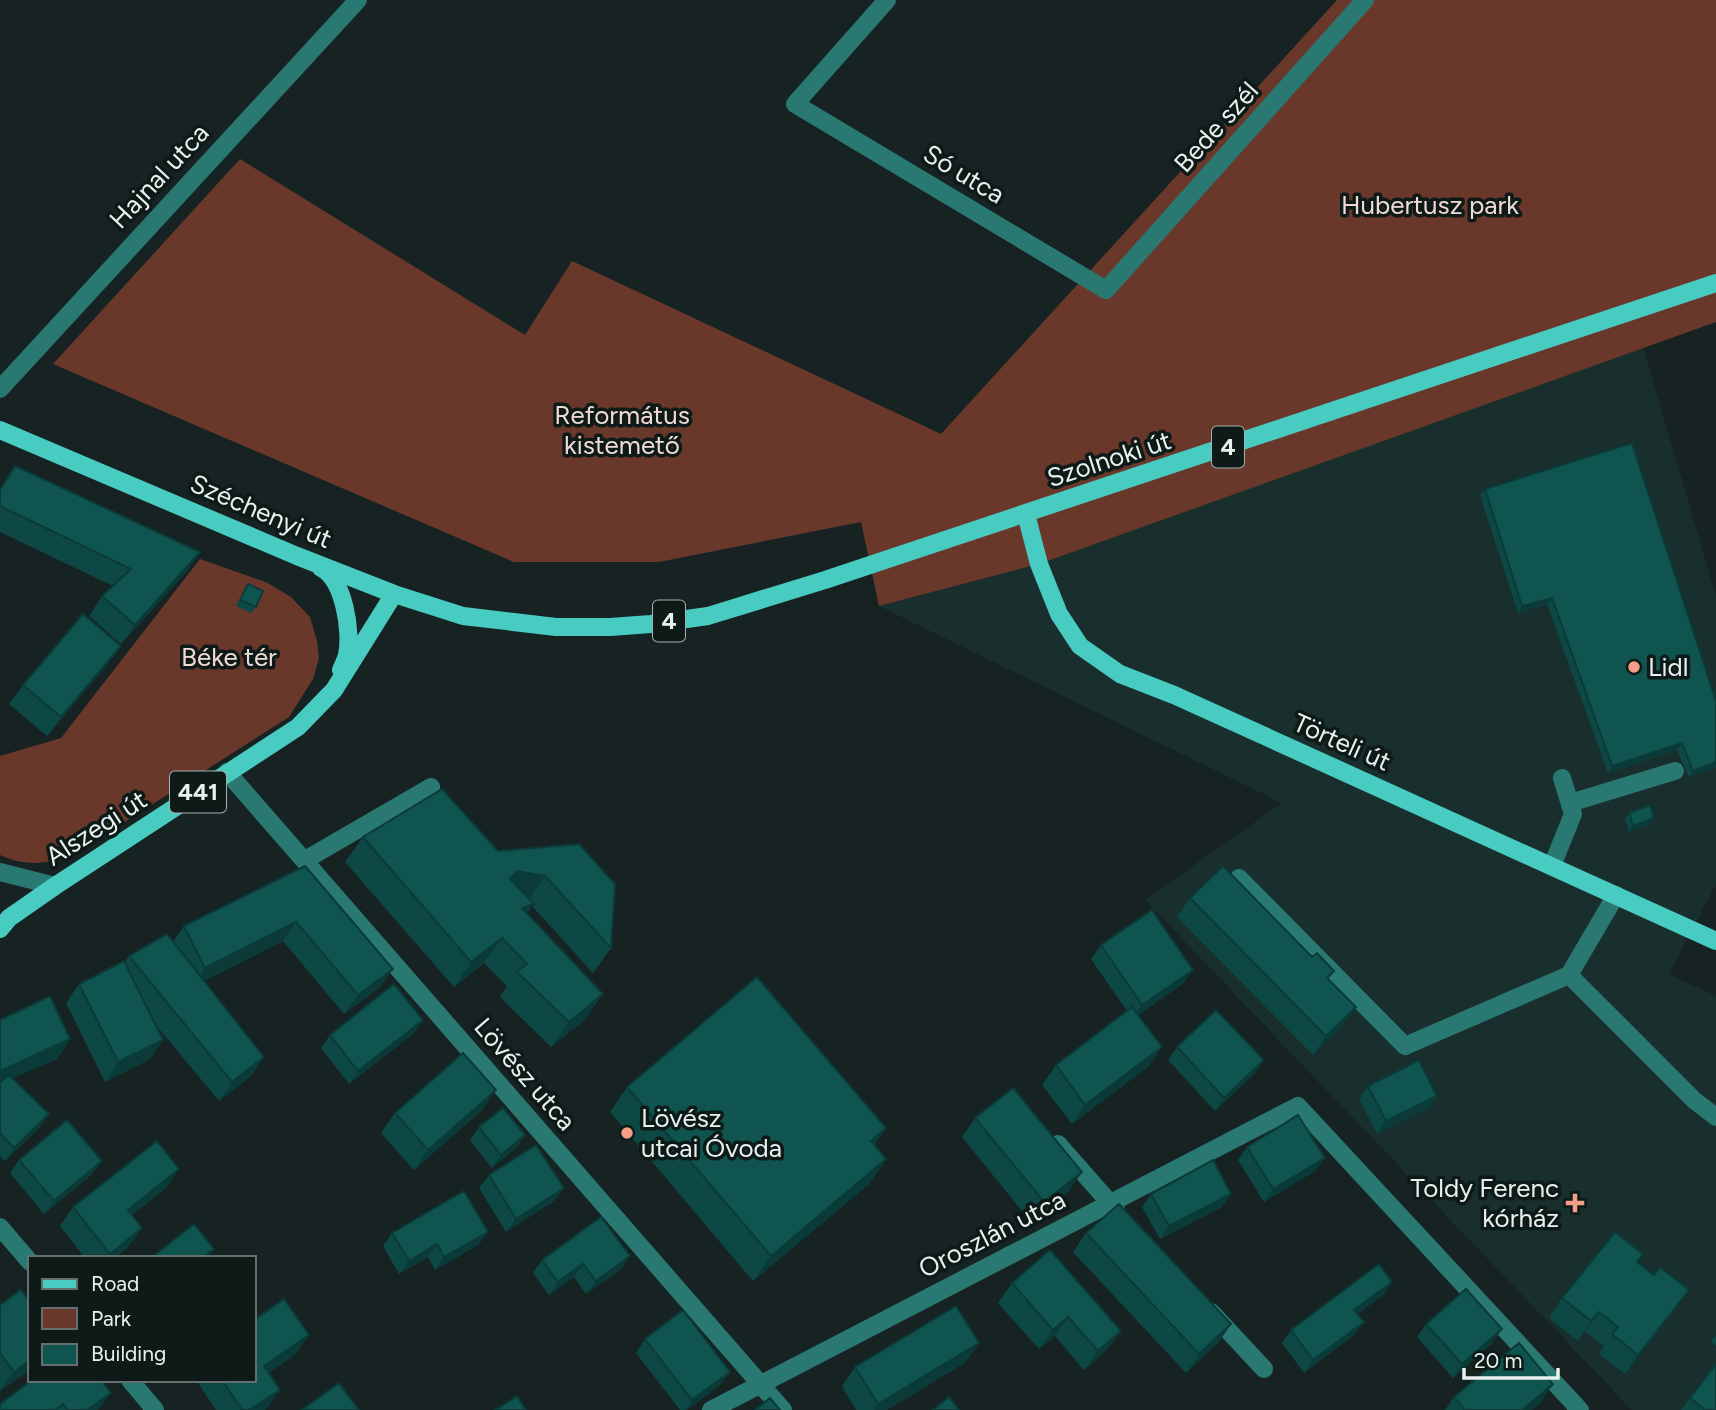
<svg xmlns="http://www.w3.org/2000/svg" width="1716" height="1410" font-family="Figtree,sans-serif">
	<rect width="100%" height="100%" fill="#162322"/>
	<path fill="#192f2d" d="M1643 347 1716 596V884L1669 974 1716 996V1410H1632L1145 900 1282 803 879 606 1039 564Z"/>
	<path fill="#69382b" d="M1337 0H1716V322L1039 564 879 606 861 522 659 562H514L53 364 240 159 525 335 572 261 941 434Z
		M200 559 268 583 291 597 310 617 317 641 319 658 313 679 289 717 73 855C45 864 27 867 0 855V756L61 738Z"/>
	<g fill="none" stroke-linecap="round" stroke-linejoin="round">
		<path stroke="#2a7872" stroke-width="18" d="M887 0 795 104 1106 290 1365 0
			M0 389 358 0
			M227 772 783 1410
			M1570 803 1675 771
			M305 860 431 787
			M1552 866 1573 814 1562 778
			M0 872 55 886
			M1239 878 1405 1046 1569 975 1616 895
			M1569 975 1694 1100 1716 1117
			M1058 1144 1116 1210
			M0 1227 30 1262
			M1211 1312 1264 1369
			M130 1380 155 1410
			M711 1410 1298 1106 1580 1410"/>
		<path stroke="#48ccc2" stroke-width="18" d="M0 430 297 556 394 594 463 616 556 627H610L651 624 708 616 825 580 1716 283
			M1026 514 1039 564 1059 614 1080 646 1120 674 1174 695 1716 941
			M321 568C344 579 352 632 347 655 346 660 343 665 341 670
			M0 929 9 918 55 886 298 727 334 690 394 594"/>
	</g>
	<path fill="#0e4845" d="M15 466 200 552 187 571 121 644 89 616 102 596 113 586 0 532V488Z
		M1485 489 1716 767 1689 777 1677 750 1608 773 1547 604 1518 613 1480 495Z
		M248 584 256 607 251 613 236 606Z
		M107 665 47 736 9 704 23 685Z
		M1629 813 1654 818 1650 825 1629 832 1625 819Z
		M363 837 498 851 579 844 611 948 593 973 532 906 527 913 585 1020 551 1047 500 997 507 986 484 963 454 987 345 862Z
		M305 866 393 969 379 988 344 1014 283 941 204 981 264 1057 251 1076 219 1101 155 1024 150 1059 105 1082 66 1003 79 984 125 962 129 956 173 942 184 926Z
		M1190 898 1312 957 1334 971 1328 979 1356 1007 1342 1026 1313 1055 1177 917Z
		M1101 945 1184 983 1138 1015 1149 1066 1072 1124 1042 1085 1056 1065 1127 1011 1091 959Z
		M0 1020 57 1059 12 1078 49 1114 40 1127 5 1161 0 1156Z
		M423 1020 414 1033 349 1084 321 1048 330 1035Z
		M1177 1047 1264 1060 1255 1073 1215 1111 1168 1060Z
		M1368 1086 1437 1096 1428 1109 1377 1134 1359 1099Z
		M627 1087 886 1128 874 1145 886 1159 869 1184 753 1281 610 1112Z
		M482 1110 414 1170 381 1133 395 1113Z
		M975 1118 1082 1172 1068 1192 1031 1222 962 1137Z
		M479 1127 525 1135 516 1148 492 1168 470 1140Z
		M1247 1147 1315 1171 1264 1202 1238 1160Z
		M19 1160 102 1161 92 1174 44 1214 10 1173Z
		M489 1175 564 1188 554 1201 506 1232 479 1188Z
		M166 1188 132 1215 142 1228 128 1247 115 1258H85L60 1226 73 1207Z
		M1151 1194 1222 1207 1160 1239 1142 1207Z
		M601 1217 621 1269 586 1294 574 1277 549 1295 533 1273 542 1260Z
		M488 1232 478 1245 435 1270 428 1257 399 1274 383 1246 392 1233Z
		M1086 1233 1231 1324 1218 1343 1186 1373 1073 1252Z
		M1637 1263 1654 1275 1689 1290 1676 1309 1625 1374 1599 1354 1604 1346 1585 1331 1578 1341 1549 1318 1562 1298Z
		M1392 1282 1383 1295 1357 1314 1354 1335 1304 1373 1282 1343 1291 1330Z
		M1012 1283 1121 1331 1107 1350 1084 1370 1055 1336 1039 1349 998 1303Z
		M0 1305 30 1370 0 1391Z
		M1426 1324 1493 1342 1453 1378 1417 1337Z
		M1716 1335V1346L1711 1342Z
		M645 1339 730 1372 720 1385 687 1410H680L636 1353Z
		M295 1355 268 1373 266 1409 264 1410H216L196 1380H254Z
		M966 1362 887 1410H856L842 1386 855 1367Z
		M32 1380 98 1410H0Z
		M1553 1384 1540 1403 1532 1410H1445L1454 1397Z
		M1690 1398 1716 1410H1681Z"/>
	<path fill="#0b3b38" d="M200 552 187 571 121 644 135 625Z
		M1552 598 1547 604 1518 613 1522 606Z
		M121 646 107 665 47 736 61 717Z
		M1682 743 1677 750 1608 773 1612 766Z
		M1716 762V767L1689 777 1693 771Z
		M1654 818 1650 825 1629 832 1633 826Z
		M517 871 545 876 528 901 510 879Z
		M534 904 516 929 522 908Z
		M296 922 283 941 192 987 205 968Z
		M502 938 484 963 454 987 471 962Z
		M393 969 379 988 344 1014 358 995Z
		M1193 970 1184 983 1133 1018 1142 1005Z
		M603 994 585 1020 551 1047 569 1022Z
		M1356 1007 1342 1026 1313 1055 1326 1036Z
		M423 1020 414 1033 349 1084 358 1071Z
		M70 1039 57 1059 0 1084V1071Z
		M163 1040 150 1059 105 1082 118 1062Z
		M1162 1047 1149 1066 1072 1124 1085 1105Z
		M264 1057 251 1076 219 1101 232 1082Z
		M1264 1060 1255 1073 1215 1111 1224 1098Z
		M496 1090 482 1110 414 1170 428 1150Z
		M1437 1096 1428 1109 1377 1134 1386 1121Z
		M49 1114 40 1127 5 1161 14 1148Z
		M886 1128 868 1153 871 1141Z
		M525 1135 516 1148 492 1168 501 1155Z
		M1325 1158 1315 1171 1264 1202 1273 1189Z
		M886 1159 869 1184 753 1281 771 1256Z
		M102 1161 92 1174 44 1214 54 1201Z
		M179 1169 166 1188 114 1229 128 1210Z
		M1082 1172 1068 1192 1031 1222 1044 1202Z
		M564 1188 554 1201 506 1232 516 1219Z
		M1231 1194 1222 1207 1160 1239 1169 1226Z
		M142 1228 128 1247 115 1258H107L110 1254Z
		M488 1232 478 1245 435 1270 444 1257Z
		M437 1244 428 1257 399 1274 409 1261Z
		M214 1249 208 1258H202Z
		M630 1256 621 1269 586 1294 596 1281Z
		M583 1264 574 1277 549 1295 558 1282Z
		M1392 1282 1383 1295 1345 1323 1354 1310Z
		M1689 1290 1676 1309 1625 1374 1638 1355Z
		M1599 1312 1585 1331 1578 1341 1591 1321Z
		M1068 1317 1055 1336 1039 1349 1053 1330Z
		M1364 1322 1354 1335 1304 1373 1313 1360Z
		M1231 1324 1218 1343 1186 1373 1199 1354Z
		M1502 1329 1493 1342 1453 1378 1462 1364Z
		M1121 1331 1107 1350 1084 1370 1098 1351Z
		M309 1335 295 1355 250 1385 264 1366Z
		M979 1343 966 1362 887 1410H874L878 1404Z
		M30 1360V1370L0 1391 14 1372Z
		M730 1372 720 1385 687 1410H685L692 1400Z
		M1553 1384 1540 1403 1532 1410H1522Z
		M280 1390 266 1409 264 1410H249Z
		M111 1393 98 1410H87Z"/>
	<path fill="#105450" stroke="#0b3b38" stroke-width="2" d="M1632 443 1716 701V762L1693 771 1682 743 1612 766 1552 598 1522 606 1485 489Z
		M15 466 200 552 135 625 102 596 131 569 0 506V490Z
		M248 584 263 591 256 607 240 600Z
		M83 614 121 646 61 717 23 685Z
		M442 789 498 851 579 844 615 884 611 948 545 876 517 871 510 879 534 904 522 908 603 994 569 1022 517 972 527 964 502 938 471 962 363 837Z
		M1650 805 1654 818 1633 826 1629 813Z
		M305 866 393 969 358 995 296 922 205 968 184 926Z
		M1223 866 1312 957 1317 953 1334 971 1327 978 1356 1007 1326 1036 1190 898Z
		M1152 910 1193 970 1142 1005 1101 945Z
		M167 934 264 1057 232 1082 129 956Z
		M124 961 163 1040 118 1062 79 984Z
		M757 977 886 1128 871 1141 886 1159 771 1256 627 1087Z
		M394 984 423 1020 358 1071 330 1035Z
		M50 996 70 1039 0 1071V1020Z
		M1132 1007 1162 1047 1085 1105 1056 1065Z
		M1216 1010 1264 1060 1224 1098 1177 1047Z
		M463 1053 496 1090 428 1150 395 1113Z
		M1419 1060 1437 1096 1386 1121 1368 1086Z
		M9 1075 49 1114 14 1148 0 1133V1083Z
		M1013 1088 1082 1172 1044 1202 975 1118Z
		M503 1108 525 1135 501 1155 479 1127Z
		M1298 1115 1325 1158 1273 1189 1247 1147Z
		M67 1120 102 1161 54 1201 19 1160Z
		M157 1141 179 1169 128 1210 142 1228 110 1254 73 1207Z
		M536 1145 564 1188 516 1219 489 1175Z
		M1213 1160 1231 1194 1169 1226 1151 1194Z
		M464 1191 488 1232 444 1257 437 1244 409 1261 392 1233Z
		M1119 1204 1231 1324 1199 1354 1086 1233Z
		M601 1217 630 1256 596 1281 583 1264 558 1282 542 1260Z
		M194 1224 214 1249 202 1258H151Z
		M1615 1232 1643 1254 1637 1262 1654 1275 1660 1267 1689 1290 1638 1355 1612 1334 1618 1327 1599 1312 1591 1321 1562 1298Z
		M1050 1250 1121 1331 1098 1351 1068 1317 1053 1330 1012 1283Z
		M1379 1264 1392 1282 1354 1310 1364 1322 1313 1360 1291 1330Z
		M1466 1289 1502 1329 1462 1364 1426 1324Z
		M21 1290 30 1302V1360L14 1372 0 1353V1305Z
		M284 1299 309 1335 264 1366 280 1390 249 1410H242L222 1380H254V1320Z
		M956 1306 979 1343 878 1404 855 1367Z
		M683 1310 730 1372 692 1400 645 1339Z
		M1519 1343 1553 1384 1522 1410H1465L1454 1397Z
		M1716 1364V1410H1705L1690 1398Z
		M32 1380H101L111 1393 87 1410H68L63 1404 55 1410H0V1404Z
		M339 1383 359 1410H302Z
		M517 1396 526 1410H495Z
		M949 1397 959 1410H933Z
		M770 1398 780 1410H755Z"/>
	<g fill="#f49e88" stroke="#0d1a18" stroke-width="2.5">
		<circle cx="1634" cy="667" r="7"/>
		<circle cx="627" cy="1133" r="7"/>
		<path d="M1571.5 1192.5h7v7h7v7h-7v7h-7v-7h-7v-7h7z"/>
	</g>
	<g text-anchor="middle" stroke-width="7" stroke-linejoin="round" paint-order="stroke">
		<g fill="#0d1a18" stroke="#a6b0af" stroke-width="2">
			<rect x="1212" y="426.5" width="32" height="41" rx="5"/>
			<rect x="653" y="600.5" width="32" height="41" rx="5"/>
			<rect x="170" y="771.5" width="56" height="41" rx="5"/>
		</g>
		<g font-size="24" font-weight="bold" fill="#e8f1f0">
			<text x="1228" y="455">4</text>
			<text x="669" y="629">4</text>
			<text x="198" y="800">441</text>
		</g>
		<g font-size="26" fill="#e8f1f0" stroke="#0d1a18">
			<text transform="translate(1216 127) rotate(-48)" y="9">Bede szél</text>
			<text transform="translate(964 174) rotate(31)" y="9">Só utca</text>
			<text transform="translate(159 176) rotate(-47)" y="9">Hajnal utca</text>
			<text transform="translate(1109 459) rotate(-18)" y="9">Szolnoki út</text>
			<text transform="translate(261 511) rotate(23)" y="9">Széchenyi út</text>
			<text transform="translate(1342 742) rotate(24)" y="9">Törteli út</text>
			<text transform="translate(96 828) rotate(-33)" y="9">Alszegi út</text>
			<text transform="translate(525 1074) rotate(49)" y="9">Lövész utca</text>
			<text transform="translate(992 1234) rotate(-27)" y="9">Oroszlán utca</text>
		</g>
		<g font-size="26" fill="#f1dad3" stroke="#0d1a18">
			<text x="1430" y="214">Hubertusz park</text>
			<text x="622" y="424">Református<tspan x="622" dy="30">kistemető</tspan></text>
			<text x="229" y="666">Béke tér</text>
		</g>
		<g font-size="26" fill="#e8f1f0" stroke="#0d1a18" text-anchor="start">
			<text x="1648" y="676">Lidl</text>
			<text x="641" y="1127">Lövész<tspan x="641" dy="30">utcai Óvoda</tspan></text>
			<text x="1559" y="1197" text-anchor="end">Toldy Ferenc<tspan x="1559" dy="30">kórház</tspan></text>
		</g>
	</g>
	<rect x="28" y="1256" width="228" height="126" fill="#0d1a18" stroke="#65706e" stroke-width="2"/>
	<rect x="42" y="1279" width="35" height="10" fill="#48ccc2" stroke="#65706e" stroke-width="2"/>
	<text x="91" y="1291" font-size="21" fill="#e8f1f0">Road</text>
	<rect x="42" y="1308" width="35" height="21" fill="#69382b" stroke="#65706e" stroke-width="2"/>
	<text x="91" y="1326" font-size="21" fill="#e8f1f0">Park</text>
	<rect x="42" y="1344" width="35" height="21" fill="#105450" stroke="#65706e" stroke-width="2"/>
	<text x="91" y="1361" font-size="21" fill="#e8f1f0">Building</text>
	<path d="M1464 1368v10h94v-10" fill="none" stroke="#e8f1f0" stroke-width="3.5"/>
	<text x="1474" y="1368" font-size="21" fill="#e8f1f0" stroke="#0d1a18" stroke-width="5" paint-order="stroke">20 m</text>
</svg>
